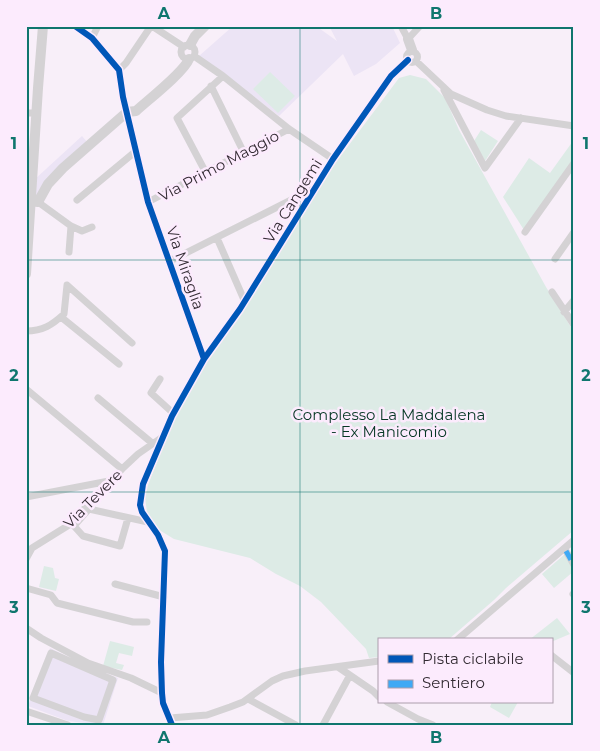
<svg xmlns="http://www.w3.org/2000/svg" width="600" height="751" font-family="Montserrat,sans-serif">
	<rect width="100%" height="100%" fill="#f8eff9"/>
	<path fill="#ece4f5" d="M233 26H316L337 41 329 26H392L400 43 376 64 354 76 343 54 279 116 199 56Z
		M82 136 88 143 37 199 33 197 34 180Z
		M50 648 83 664 118 678 103 725 68 721 28 706Z"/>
	<path fill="#ddebe6" d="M270 72 295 96 278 113 253 89Z
		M410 75 426 79 445 98 459 130 546 287 574 332V530L506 588 494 600 449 639 379 640V657L369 658 366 649 321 602 300 586 276 574 250 558 174 539 156 528 147 512 145 498 148 485 175 415 191 385 334 165 399 78Z
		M481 130 498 141 485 161 474 141Z
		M573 141 574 160 524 230 503 197 529 158 550 173Z
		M565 554 574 571 554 588 542 574Z
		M44 566 53 568 55 578 59 579 56 591 39 587Z
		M557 618 570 634 551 642V640H529Z
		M110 641 134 647 132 656 119 653 116 663 124 665 122 670 103 666Z
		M492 702H518L509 718 490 707Z"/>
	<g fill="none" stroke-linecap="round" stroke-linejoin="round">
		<path stroke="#d4d2d4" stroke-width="7" d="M75 26 92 38 119 70 123 97 148 202 204 359
			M152 26 184 47
			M401 26 408 39 420 26
			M92 38 98 26
			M181 52a7 7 0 1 1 14 0a7 7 0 1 1-14 0Z
			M406.5 57a5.5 5.5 0 1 1 11 0a5.5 5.5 0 1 1-11 0Z
			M194 56 223 76 289 129 333 159
			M416 61 451 94 487 110 506 116 574 126
			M119 70 126 63 151 26
			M211 86 244 153
			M444 90 485 168 521 118
			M26 113H36
			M206 173 177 118 223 76
			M77 200 136 151
			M38 202 71 226 82 231 92 227
			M148 202 289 129
			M525 232 574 163
			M217 238 245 302
			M69 252 71 226
			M555 259 574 232
			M170 261 315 188
			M552 292 574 325
			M564 312 574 300
			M61 317 119 364
			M26 331C43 331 52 325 64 314L67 285 132 343
			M160 379 151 393 173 413
			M26 389 122 469
			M98 398 152 443
			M26 497 109 481
			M128 518 120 546 83 536 74 526 89 509 148 522
			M566 551 574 565
			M26 559 32 548 69 525 122 469 138 454 161 438
			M115 584 164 597
			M26 588 51 595 57 603 133 622H147
			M573 594 574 593
			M26 628 41 638 88 663 131 678 162 693
			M457 640 574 540
			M51 653 113 680 99 720 84 717 33 698Z
			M551 655 574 673
			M338 667 373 691 379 697
			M248 699 296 725
			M387 702 418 719 433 725
			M26 711 68 725
			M170 718 207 715 230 707 243 702 272 681 283 676 305 671 379 661
			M172 725 163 703 162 693 161 662 165 551 158 535 142 512 140 505 143 484 172 416 204 359 240 309 333 159 391 76 408 60
			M323 725 350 675"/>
		<path stroke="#d4d2d4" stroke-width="10" d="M408 39 412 50
			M190 45 195 36 205 26
			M30 201 38 202 48 184 63 168 127 112 136 111C148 100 184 72 189 59
			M26 274 38 88 43 26"/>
		<path stroke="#3fa9f5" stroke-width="5" stroke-dasharray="10 5" stroke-linecap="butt" d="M566 551 574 565
			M573 594 574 593"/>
		<defs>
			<path id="cycleway" d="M75 26 92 38 119 70 123 97 148 202 204 359
				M172 725 163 703 162 693 161 662 165 551 158 535 142 512 140 505 143 484 172 416 204 359 240 309 333 159 391 76 408 60"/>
		</defs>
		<use href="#cycleway" stroke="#fcebfd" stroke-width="9"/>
		<use href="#cycleway" stroke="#0057b8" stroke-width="6"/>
	</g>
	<path fill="none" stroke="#0f766e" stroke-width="1" stroke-opacity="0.55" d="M300 26V725M26 260H574M26 492H574"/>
	<g text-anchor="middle" stroke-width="5" stroke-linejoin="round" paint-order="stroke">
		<g font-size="15" fill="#332b33" stroke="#fcebfd">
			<text transform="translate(219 166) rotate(-28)" y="5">Via Primo Maggio</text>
			<text transform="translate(293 201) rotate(-58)" y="5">Via Cangemi</text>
			<text transform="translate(185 268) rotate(71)" y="5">Via Miraglia</text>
			<text transform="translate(93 499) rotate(-45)" y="5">Via Tevere</text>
		</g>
		<g font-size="15" fill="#063724" stroke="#fcebfd">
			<text x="389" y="420">Complesso La Maddalena<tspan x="389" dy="17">- Ex Manicomio</tspan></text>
		</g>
	</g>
	<rect width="600" height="751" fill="none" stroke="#fcebfd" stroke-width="55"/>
	<rect x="378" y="638" width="175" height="65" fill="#fcebfd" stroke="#ac9eac"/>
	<rect x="388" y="655" width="25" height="8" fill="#0057b8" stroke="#ac9eac"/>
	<text x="422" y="664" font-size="15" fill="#332b33">Pista ciclabile</text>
	<rect x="388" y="680" width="25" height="8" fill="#3fa9f5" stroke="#ac9eac"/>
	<text x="422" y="688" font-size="15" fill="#332b33">Sentiero</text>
	<rect x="28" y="28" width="544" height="696" fill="none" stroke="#0f766e" stroke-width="2"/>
	<g font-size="16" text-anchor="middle" font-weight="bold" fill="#0f766e">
		<text x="164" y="19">A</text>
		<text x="436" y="19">B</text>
		<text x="14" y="149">1</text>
		<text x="586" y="149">1</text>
		<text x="14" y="381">2</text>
		<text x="586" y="381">2</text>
		<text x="14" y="613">3</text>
		<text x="586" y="613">3</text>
		<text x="164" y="743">A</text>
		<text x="436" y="743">B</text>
	</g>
</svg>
